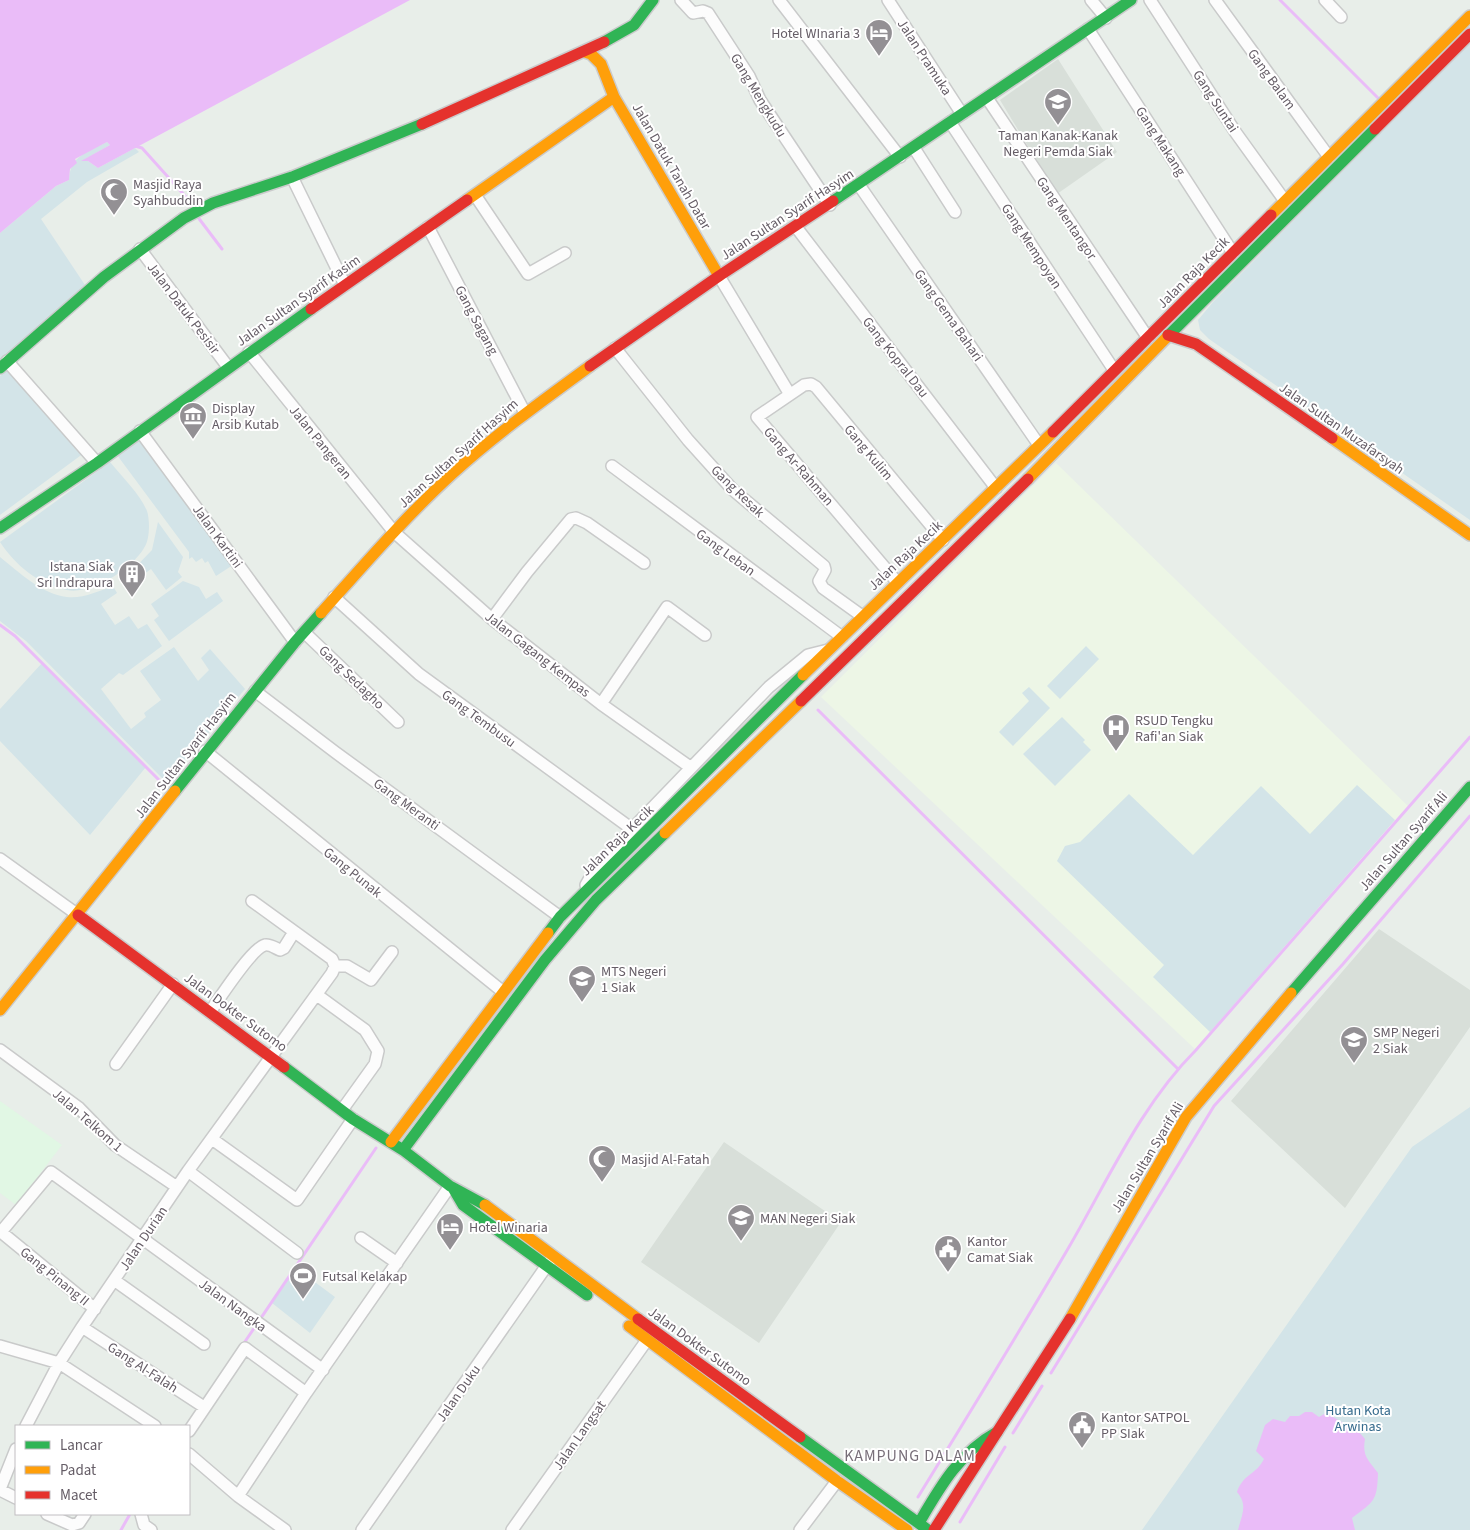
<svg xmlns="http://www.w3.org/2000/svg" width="1470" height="1530" font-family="'Source Sans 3',sans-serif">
	<rect width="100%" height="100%" fill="#e8eee9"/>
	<path fill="#e1f7e4" d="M0 1101 62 1145 16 1205 0 1193Z"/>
	<path fill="#d8dfd9" d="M1058 59 1117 152 1057 194 1000 100Z
		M1379 929 1470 990V1027L1345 1208 1231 1101Z
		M724 1142 841 1222 759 1343 641 1262Z"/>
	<path fill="#edf6e6" d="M1056 463 1409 807 1196 1050 821 697Z"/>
	<path fill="#d3e4e8" d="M1470 43V520L1209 339 1200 330 1198 320 1213 302Z
		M107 142 110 145 82 161H88L98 168 135 148 139 152 87 182 41 219 85 285 0 360V233L56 186 69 180C70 155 88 152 107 142Z
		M7 369 84 453 0 515V376Z
		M139 441 143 442 233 565 216 576 208 561 205 563 202 558 196 562 192 557 189 559V552L117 455Z
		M110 462C122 477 140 494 147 511 150 520 150 540 144 548 132 569 91 595 67 590 38 584 16 566 0 542Z
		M158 522 183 557 178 572 182 577 166 590 151 569 129 585 126 577 152 550Z
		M0 557C19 572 41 594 67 597 82 599 99 591 113 586L117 593 101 604 115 625 129 616 138 629 147 624 162 646 123 675 119 673 101 689 131 729 146 717 144 713 161 700 140 671 174 647 198 681 209 670 201 658 210 649 245 689 167 783 26 641 0 621Z
		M183 581 199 587 206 599 217 592 223 601 169 641 154 620 159 616 151 604Z
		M1086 646 1099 659 1060 699 1047 686Z
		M42 663 146 767 90 835 0 741V709Z
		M1029 687 1050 708 1013 746 999 732 1029 701 1022 693Z
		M1062 717 1085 740 1083 742 1091 750 1055 786 1023 754Z
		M1357 785 1395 820 1210 1032 1153 977 1164 965 1057 861 1065 846 1080 842 1129 794 1193 855 1261 786 1310 834Z
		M1470 1107V1530H1142L1412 1147Z
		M296 1268 335 1297 310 1333 272 1303Z"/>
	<path fill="#eabcf8" d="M0 0H410L98 168 88 161H81L110 145 107 142 75 159 77 163 70 169 69 180 56 186 0 233Z
		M1305 1412H1312L1319 1417 1326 1413 1359 1432 1365 1439C1362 1456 1368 1460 1378 1473 1377 1502 1374 1501 1352 1518L1355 1530H1238C1242 1514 1248 1505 1237 1492 1243 1474 1256 1475 1264 1459L1256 1451 1265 1425 1273 1419 1285 1422 1290 1416H1299Z"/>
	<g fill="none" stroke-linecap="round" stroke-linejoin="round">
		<path stroke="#eabcf8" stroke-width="3" d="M1280 0 1378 98
			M135 146 142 148 186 197 192 208
			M197 216 222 249
			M0 625 15 636 165 786
			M818 710 1178 1069
			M242 1346 376 1148
			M1051 1373 1214 1106 1343 964 1470 816
			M1013 1433 1042 1386
			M918 1497C969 1414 1020 1331 1069 1247 1108 1180 1141 1105 1196 1050L1470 737
			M960 1522 1005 1447
			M121 1530 130 1514"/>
		<defs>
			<path id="street" d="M681 0 693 13 703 11 708 13 749 76 760 100 830 205
				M779 0 900 157
				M888 0 962 114
				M1091 0 1106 18
				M1150 0 1236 133 1285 201
				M1215 0 1329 157
				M1325 0 1341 17
				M1088 29 1233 253
				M987 98 1148 338
				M950 122 1114 370
				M914 148 955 212
				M292 177 345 285
				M859 185 1039 445
				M475 195 528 274 565 253
				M428 227 525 413
				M796 227 996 488
				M140 249 228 367
				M719 276 789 393
				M615 348 688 440 733 490 824 566 825 570 819 581 823 588 862 616
				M249 352 394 532 492 619 601 704 690 767
				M7 361 97 463
				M140 431 295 642
				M612 466 842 637
				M897 582 757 417 804 385 811 384 816 387 943 540
				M334 597 419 674 632 829
				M492 619 527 572 571 519 576 518 587 523 644 563
				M305 633 398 722
				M255 691 335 752 560 917
				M601 704 667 607 705 635
				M205 751 502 991
				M0 859 78 915
				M586 885 594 871 632 829 769 687 808 655 828 650
				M335 966H347L371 980 392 952
				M317 995 365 1030 378 1051 375 1064 342 1110
				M210 1012C219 999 252 948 265 945 270 944 275 948 280 950L284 948 294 932
				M0 1050 79 1108 115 1145 177 1187
				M116 1064 173 984
				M212 1139 297 1200 353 1119
				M188 1171 297 1253
				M361 1238 397 1263
				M114 1280 204 1344
				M95 1309 1 1232 51 1172 323 1370
				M82 1327 204 1407
				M0 1346 59 1363 155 1426
				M26 1426 59 1363 82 1327 188 1171 332 973 335 966 332 959 252 901
				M189 1431 245 1348 306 1393
				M189 1454 238 1496 285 1530
				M0 1489 16 1449
				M0 1490 16 1498
				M238 1496 306 1393 450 1186
				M47 1514 72 1525 79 1523 85 1514
				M141 1514 144 1525 151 1530
				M362 1530 550 1261
				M512 1530 647 1340
				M800 1530 837 1481"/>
			<path id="fast" d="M604 42 634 25 653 0
				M833 201 1131 0
				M1167 337 1375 129
				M0 368 104 277 184 218 213 203 292 177 422 124
				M0 528 97 463 311 309
				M175 791 295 642 321 613
				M548 933 560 917 803 675
				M1291 993 1470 787
				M284 1067 353 1119 403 1150 450 1186 485 1205
				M403 1150 545 960 596 900 665 833
				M453 1188 463 1205 587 1295
				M800 1437 928 1530
				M919 1523C940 1487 959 1453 997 1432"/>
			<path id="slow" d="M585 52 591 54 601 64 614 97 719 276
				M467 200 614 97
				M1271 215 1470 16
				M1332 438 1470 535
				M1028 479 1167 337
				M321 613C363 566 405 517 452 474 495 435 542 401 590 366
				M803 675 1053 432
				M665 833 801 701
				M0 1010 175 791
				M391 1142 548 933
				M485 1205 638 1319
				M1070 1319 1186 1117 1291 993
				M629 1326 837 1481 907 1530"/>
			<path id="jam" d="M422 124 604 42
				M1375 129 1470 34
				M311 309 467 200
				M1168 335 1196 344 1332 438
				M590 366 719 276 833 201
				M1053 432 1271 215
				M801 701 1028 479
				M78 915 284 1067
				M638 1319 800 1437
				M934 1530 1070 1319"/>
		</defs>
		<use href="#street" stroke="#c9caca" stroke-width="14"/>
		<use href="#fast" stroke="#cbcbcc" stroke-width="14"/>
		<use href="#slow" stroke="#cbcbcc" stroke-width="14"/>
		<use href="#jam" stroke="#cbcbcc" stroke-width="14"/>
		<use href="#street" stroke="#fcfcfc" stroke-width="11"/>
		<use href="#fast" stroke="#30b455" stroke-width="11"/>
		<use href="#slow" stroke="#ff9f0a" stroke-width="11"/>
		<use href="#jam" stroke="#e5322d" stroke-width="11"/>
	</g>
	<defs>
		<symbol id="hotel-pin" viewBox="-11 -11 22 30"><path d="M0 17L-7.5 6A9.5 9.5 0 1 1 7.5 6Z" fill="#939094" stroke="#fff"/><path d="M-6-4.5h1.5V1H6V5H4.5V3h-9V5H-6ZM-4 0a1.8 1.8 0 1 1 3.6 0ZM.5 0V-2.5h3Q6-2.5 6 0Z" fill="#fff"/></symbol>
		<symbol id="school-pin" viewBox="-11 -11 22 30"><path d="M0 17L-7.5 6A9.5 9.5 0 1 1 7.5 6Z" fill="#939094" stroke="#fff"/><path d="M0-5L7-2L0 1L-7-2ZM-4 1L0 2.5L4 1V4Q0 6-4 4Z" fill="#fff"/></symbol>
		<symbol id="mosque-pin" viewBox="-11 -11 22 30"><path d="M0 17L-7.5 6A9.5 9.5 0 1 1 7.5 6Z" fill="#939094" stroke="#fff"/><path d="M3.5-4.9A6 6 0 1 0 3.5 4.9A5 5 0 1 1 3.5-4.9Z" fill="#fff"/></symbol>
		<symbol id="museum-pin" viewBox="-11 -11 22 30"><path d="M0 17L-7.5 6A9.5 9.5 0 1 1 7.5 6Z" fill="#939094" stroke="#fff"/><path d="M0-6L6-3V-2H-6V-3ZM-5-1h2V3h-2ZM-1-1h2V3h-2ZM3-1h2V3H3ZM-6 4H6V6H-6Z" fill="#fff"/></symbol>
		<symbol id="building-pin" viewBox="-11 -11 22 30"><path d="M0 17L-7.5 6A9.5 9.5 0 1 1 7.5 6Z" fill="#939094" stroke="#fff"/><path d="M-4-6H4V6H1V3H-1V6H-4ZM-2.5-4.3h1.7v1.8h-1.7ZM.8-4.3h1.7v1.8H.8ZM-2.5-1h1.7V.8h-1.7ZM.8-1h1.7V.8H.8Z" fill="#fff"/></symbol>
		<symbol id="hospital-pin" viewBox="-11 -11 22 30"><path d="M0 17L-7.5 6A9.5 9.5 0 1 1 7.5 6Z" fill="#939094" stroke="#fff"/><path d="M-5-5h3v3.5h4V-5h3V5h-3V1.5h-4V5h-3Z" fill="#fff"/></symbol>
		<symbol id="civic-pin" viewBox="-11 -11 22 30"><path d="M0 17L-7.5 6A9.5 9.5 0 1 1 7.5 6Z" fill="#939094" stroke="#fff"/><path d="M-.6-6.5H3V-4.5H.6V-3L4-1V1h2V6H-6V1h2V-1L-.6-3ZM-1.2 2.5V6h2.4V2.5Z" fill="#fff"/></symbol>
		<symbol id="stadium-pin" viewBox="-11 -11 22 30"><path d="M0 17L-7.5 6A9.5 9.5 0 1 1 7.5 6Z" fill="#939094" stroke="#fff"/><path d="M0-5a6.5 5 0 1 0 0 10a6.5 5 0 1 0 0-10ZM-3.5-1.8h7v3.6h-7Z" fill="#fff"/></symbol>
	</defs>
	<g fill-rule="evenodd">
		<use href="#hotel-pin" x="863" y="17" width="32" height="43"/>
		<use href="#school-pin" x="1042" y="86" width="32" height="43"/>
		<use href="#mosque-pin" x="98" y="176" width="32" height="43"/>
		<use href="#museum-pin" x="177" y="400" width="32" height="43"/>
		<use href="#building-pin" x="116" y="558" width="32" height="43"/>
		<use href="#hospital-pin" x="1100" y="712" width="32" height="43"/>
		<use href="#school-pin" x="566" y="963" width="32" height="43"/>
		<use href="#school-pin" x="1338" y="1024" width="32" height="43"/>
		<use href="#mosque-pin" x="586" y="1143" width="32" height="43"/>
		<use href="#school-pin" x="725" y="1202" width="32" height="43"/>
		<use href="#hotel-pin" x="434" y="1211" width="32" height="43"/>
		<use href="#civic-pin" x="932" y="1233" width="32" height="43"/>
		<use href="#stadium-pin" x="287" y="1260" width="32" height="43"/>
		<use href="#civic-pin" x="1066" y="1409" width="32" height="43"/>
	</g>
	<g text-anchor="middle" stroke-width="4" stroke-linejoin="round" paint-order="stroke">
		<g font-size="14" fill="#655d66" stroke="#fff" text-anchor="start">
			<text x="860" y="38" text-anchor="end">Hotel WInaria 3</text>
			<text x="1058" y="140" text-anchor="middle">Taman Kanak-Kanak<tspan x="1058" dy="16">Negeri Pemda Siak</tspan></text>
			<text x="133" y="189">Masjid Raya<tspan x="133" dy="16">Syahbuddin</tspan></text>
			<text x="212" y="413">Display<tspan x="212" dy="16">Arsib Kutab</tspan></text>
			<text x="113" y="571" text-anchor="end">Istana Siak<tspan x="113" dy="16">Sri Indrapura</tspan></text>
			<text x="1135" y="725">RSUD Tengku<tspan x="1135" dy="16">Rafi'an Siak</tspan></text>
			<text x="601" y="976">MTS Negeri<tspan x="601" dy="16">1 Siak</tspan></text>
			<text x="1373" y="1037">SMP Negeri<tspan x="1373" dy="16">2 Siak</tspan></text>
			<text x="621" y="1164">Masjid Al-Fatah</text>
			<text x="760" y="1223">MAN Negeri Siak</text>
			<text x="469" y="1232">Hotel Winaria</text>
			<text x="967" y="1246">Kantor<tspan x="967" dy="16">Camat Siak</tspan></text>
			<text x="322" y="1281">Futsal Kelakap</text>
			<text x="1101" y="1422">Kantor SATPOL<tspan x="1101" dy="16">PP SIak</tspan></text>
		</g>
		<g font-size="14" fill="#655d66" stroke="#fff">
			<text transform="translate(925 57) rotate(57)" y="5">Jalan Pramuka</text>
			<text transform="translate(1272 79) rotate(54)" y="5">Gang Balam</text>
			<text transform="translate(759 95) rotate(59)" y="5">Gang Mengkudu</text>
			<text transform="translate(1216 101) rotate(57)" y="5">Gang Suntai</text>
			<text transform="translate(1161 141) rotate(57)" y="5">Gang Makang</text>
			<text transform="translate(672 166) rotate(60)" y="5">Jalan Datuk Tanah Datar</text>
			<text transform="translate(787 214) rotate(-33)" y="5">Jalan Sultan Syarif Hasyim</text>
			<text transform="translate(1067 218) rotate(56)" y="5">Gang Mentangor</text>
			<text transform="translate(1032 246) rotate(57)" y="5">Gang Mempoyan</text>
			<text transform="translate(1193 272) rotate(-45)" y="5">Jalan Raja Kecik</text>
			<text transform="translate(298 300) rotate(-35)" y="5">Jalan Sultan Syarif Kasim</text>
			<text transform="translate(184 308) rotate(53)" y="5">Jalan Datuk Pesisir</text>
			<text transform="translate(949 315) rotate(55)" y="5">Gang Gema Bahari</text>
			<text transform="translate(477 320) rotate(62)" y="5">Gang Sagang</text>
			<text transform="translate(896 357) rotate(52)" y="5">Gang Kopral Dau</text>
			<text transform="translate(1342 428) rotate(35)" y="5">Jalan Sultan Muzafarsyah</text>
			<text transform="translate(321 442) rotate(51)" y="5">Jalan Pangeran</text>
			<text transform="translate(869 452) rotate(50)" y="5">Gang Kulim</text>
			<text transform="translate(458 453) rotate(-42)" y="5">Jalan Sultan Syarif Hasyim</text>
			<text transform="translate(799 466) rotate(49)" y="5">Gang Ar-Rahman</text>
			<text transform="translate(738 491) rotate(44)" y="5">Gang Resak</text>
			<text transform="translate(218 536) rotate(54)" y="5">Jalan Kartini</text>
			<text transform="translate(726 552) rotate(36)" y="5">Gang Leban</text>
			<text transform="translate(905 555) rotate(-43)" y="5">Jalan Raja Kecik</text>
			<text transform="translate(538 654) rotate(38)" y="5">Jalan Gagang Kempas</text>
			<text transform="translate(352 677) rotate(44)" y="5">Gang Sedagho</text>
			<text transform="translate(479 718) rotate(36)" y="5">Gang Tembusu</text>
			<text transform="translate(185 755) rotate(-52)" y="5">Jalan Sultan Syarif Hasyim</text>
			<text transform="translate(407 804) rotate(36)" y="5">Gang Meranti</text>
			<text transform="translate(617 840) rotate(-44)" y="5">Jalan Raja Kecik</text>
			<text transform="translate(1403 841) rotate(-49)" y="5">Jalan Sultan Syarif Ali</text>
			<text transform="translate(353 872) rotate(39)" y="5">Gang Punak</text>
			<text transform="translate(236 1012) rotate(36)" y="5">Jalan Dokter Sutomo</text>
			<text transform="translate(88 1120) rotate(41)" y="5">Jalan Telkom 1</text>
			<text transform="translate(1147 1157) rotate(-59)" y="5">Jalan Sultan Syarif Ali</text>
			<text transform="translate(143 1238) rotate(-56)" y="5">Jalan Durian</text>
			<text transform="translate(55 1276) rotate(39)" y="5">Gang Pinang II</text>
			<text transform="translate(233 1305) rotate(36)" y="5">Jalan Nangka</text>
			<text transform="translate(700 1346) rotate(36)" y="5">Jalan Dokter Sutomo</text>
			<text transform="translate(143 1367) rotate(33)" y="5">Gang Al-Falah</text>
			<text transform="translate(458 1393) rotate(-55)" y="5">Jalan Duku</text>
			<text transform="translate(579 1435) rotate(-55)" y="5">Jalan Langsat</text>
		</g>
		<g font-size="14" fill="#366b8d" stroke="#fff">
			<text x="1358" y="1415">Hutan Kota<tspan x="1358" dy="16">Arwinas</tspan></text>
		</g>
		<g font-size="16" letter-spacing="1" fill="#776e78" stroke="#fff">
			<text x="910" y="1461">KAMPUNG DALAM</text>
		</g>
	</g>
	<rect x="15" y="1425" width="175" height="90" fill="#ffffff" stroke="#c1bec2"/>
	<rect x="25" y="1441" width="25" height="8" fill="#30b455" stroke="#c1bec2"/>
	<text x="60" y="1450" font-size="15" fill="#655d66">Lancar</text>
	<rect x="25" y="1466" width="25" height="8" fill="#ff9f0a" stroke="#c1bec2"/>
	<text x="60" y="1475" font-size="15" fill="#655d66">Padat</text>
	<rect x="25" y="1491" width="25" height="8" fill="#e5322d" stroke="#c1bec2"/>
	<text x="60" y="1500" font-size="15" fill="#655d66">Macet</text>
</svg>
